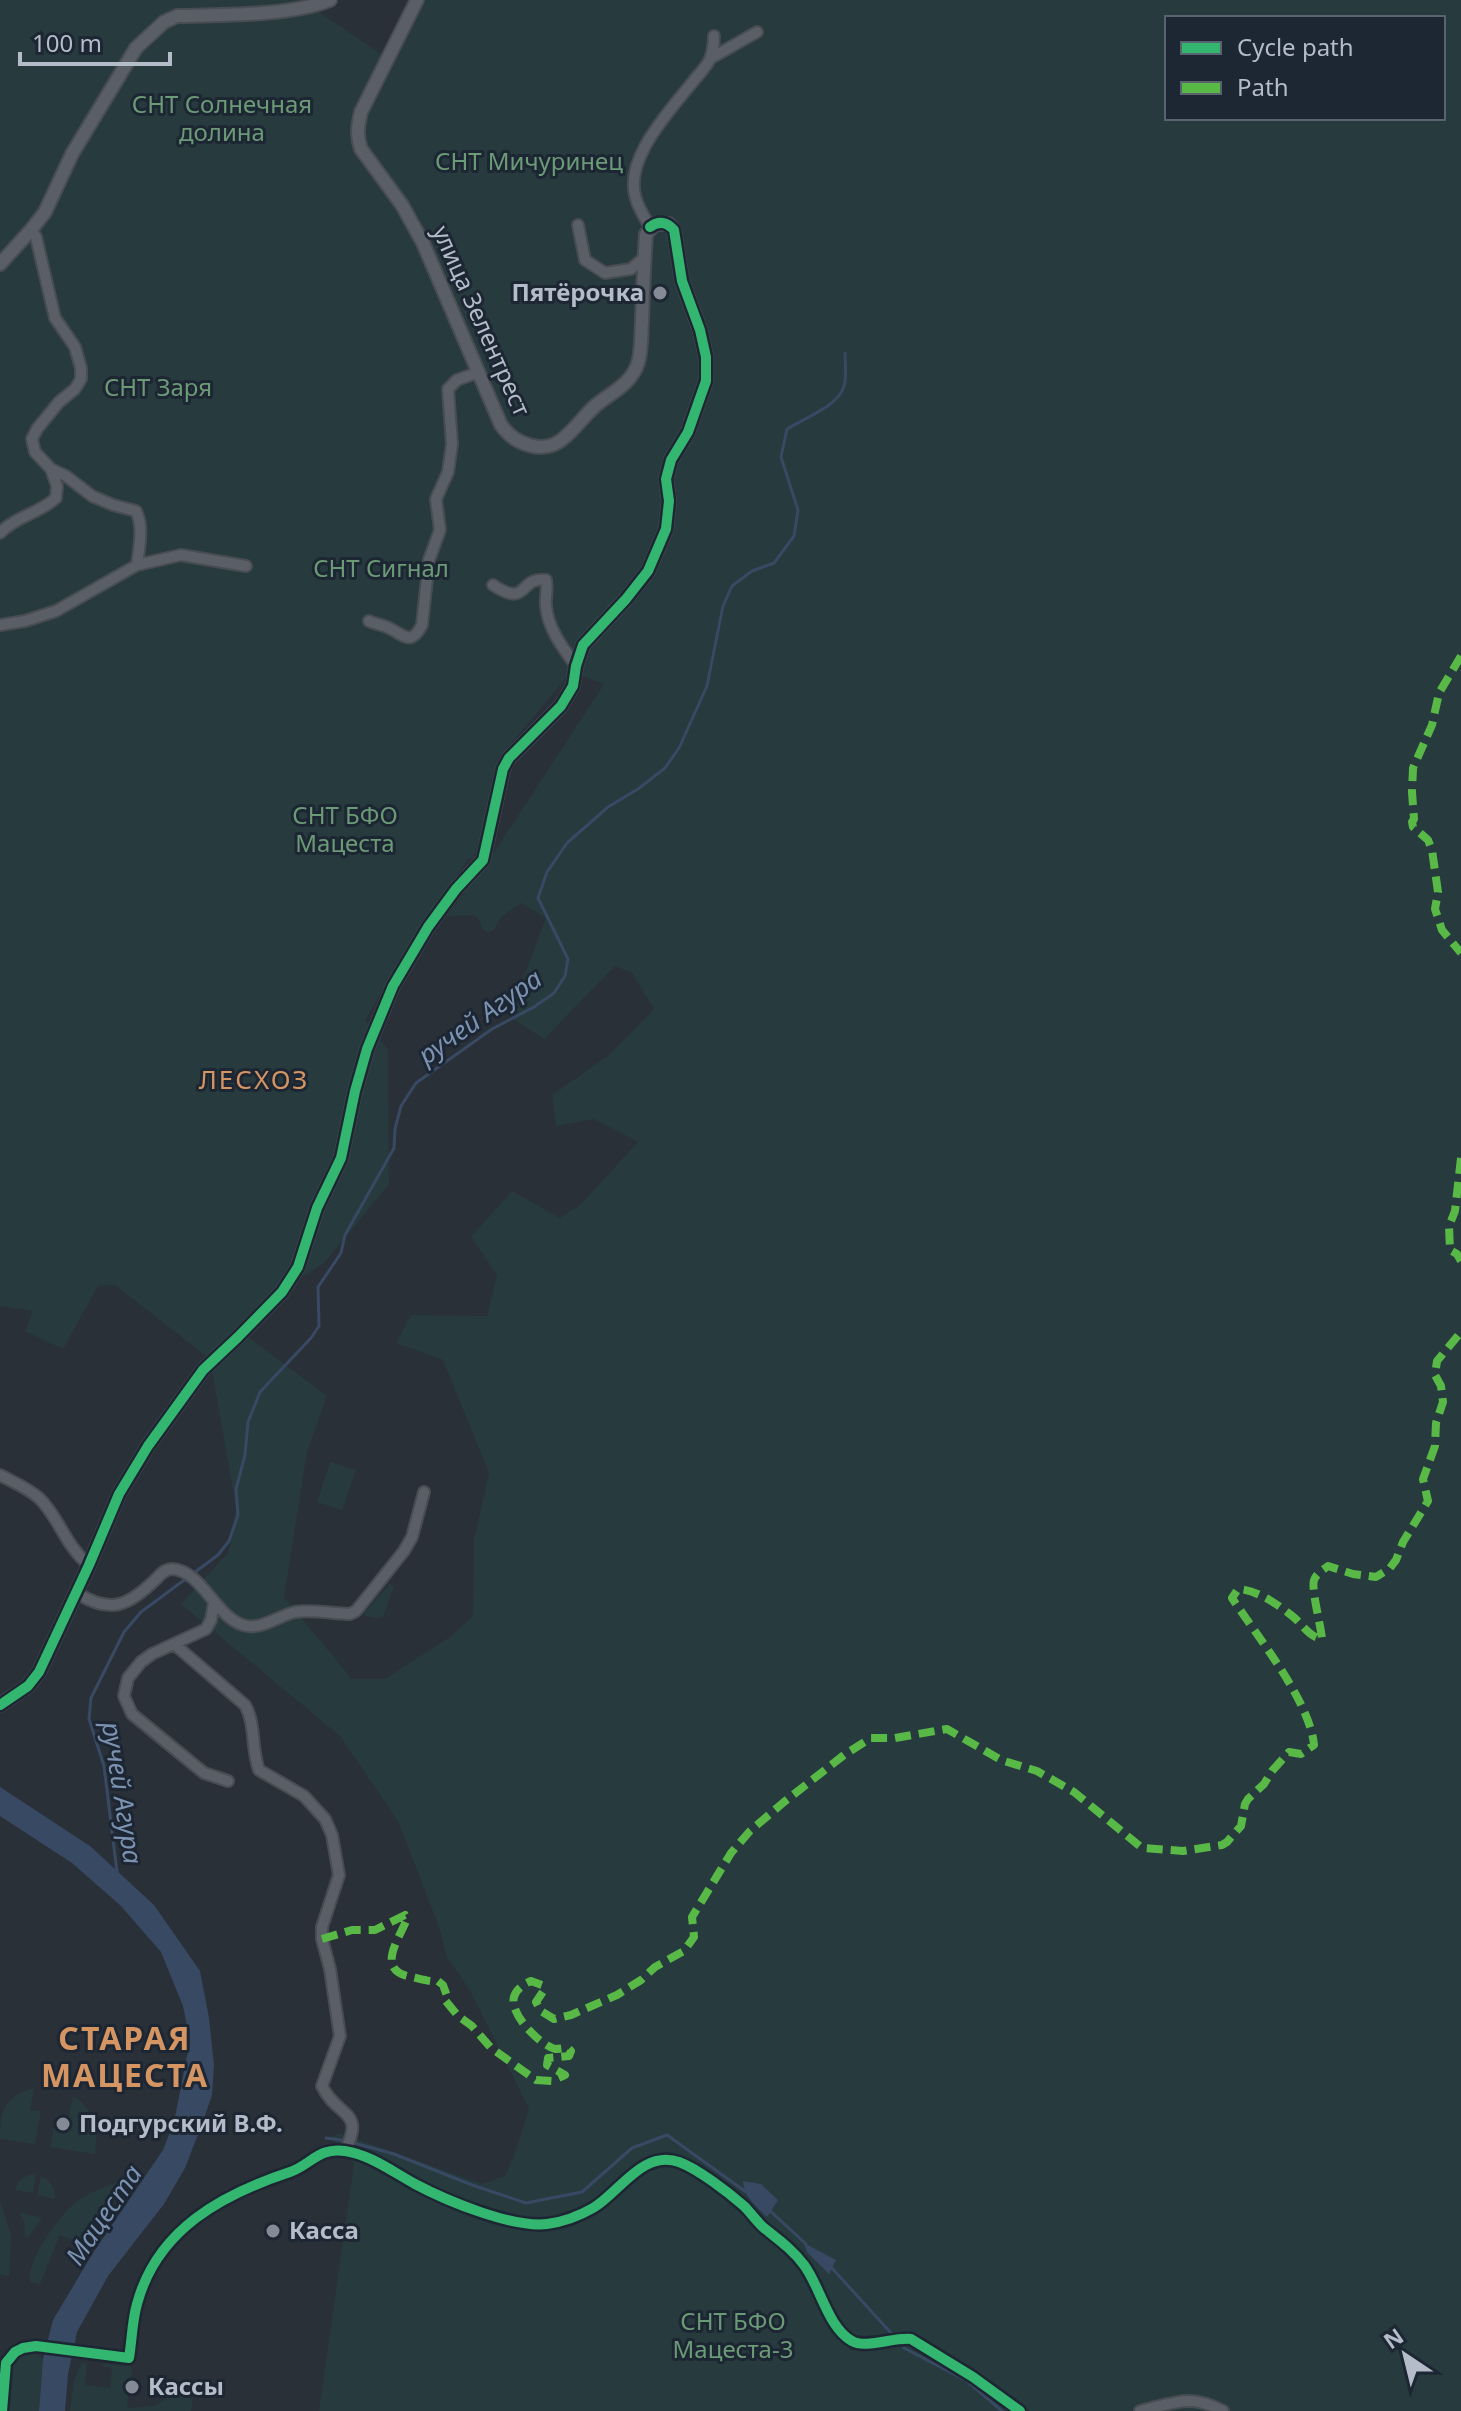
<svg xmlns="http://www.w3.org/2000/svg" width="1461" height="2411" font-family="'Noto Sans',sans-serif">
	<rect width="100%" height="100%" fill="#2a3038"/>
	<path fill="#273a3e" fill-rule="evenodd" d="M0 0H315L319 12 393 62 425 0H1461V2411H319L354 2164 332 2137 340 2133 482 2184 505 2176 514 2156 529 2109 471 1992 447 1957 439 1927 398 1821 340 1736 181 1604 228 1553 236 1508 212 1370 248 1337 327 1396 307 1452 284 1597 352 1679H385L450 1637 473 1616 474 1540 489 1473 443 1360 396 1343 411 1315 487 1316 497 1275 471 1237 512 1191 560 1218 581 1204 638 1142 594 1119 556 1126 552 1095 609 1055 654 1009 632 973 615 966 544 1039 509 1016 546 918 521 903 501 917 494 930 489 932 483 930 478 918 473 915 447 916 488 862 604 684 571 672 499 758 494 787 474 858 468 859 387 982 365 1021 388 1050 389 1184 325 1262 294 1282 206 1356 115 1285 98 1286 63 1349 25 1331 33 1311 0 1306ZM1167 18H1443V118H1167Z
		M330 1462 356 1470 342 1510 317 1502Z
		M390 1584 394 1586 383 1617 376 1618 365 1616 364 1613Z
		M34 2088 30 2110 41 2111 35 2144 0 2139C0 2111 4 2096 34 2088Z
		M73 2096C96 2110 98 2130 95 2154L50 2147 56 2114 69 2116Z
		M36 2174 33 2193 15 2190C18 2180 26 2174 36 2174Z
		M41 2176C50 2180 56 2188 55 2199L37 2195Z
		M121 2181 79 2242 60 2235 40 2284 30 2282C27 2259 58 2217 76 2202 87 2193 107 2186 121 2181Z
		M0 2201 11 2235 9 2276 0 2274Z
		M22 2213 42 2218 28 2237 25 2236 24 2222 20 2214Z
		M30 2349 43 2359 39 2411H4C7 2380 1 2366 30 2349Z
		M81 2363H87L85 2385 110 2388 112 2368 103 2366V2363L132 2367 127 2408 154 2406 173 2394 190 2396V2399L193 2400 191 2411H70L74 2381Z"/>
	<path fill="#384963" d="M0 1787 90 1846 154 1905 200 1971 209 2018 214 2065 212 2095 202 2124 185 2168 164 2204 108 2276 77 2332 68 2374 65 2411H39L43 2359 53 2320 93 2253 163 2150 174 2122 190 2041 183 2006 161 1952 121 1906 72 1863 0 1816Z
		M743 2181 761 2184 778 2200 767 2217C756 2206 744 2197 743 2181Z
		M804 2243 836 2260 829 2274 807 2252Z"/>
	<g fill="none" stroke-linecap="round" stroke-linejoin="round">
		<path stroke="#384963" stroke-width="3" d="M117 1872 104 1766 89 1719 91 1698 124 1632 141 1612 218 1555 229 1541 238 1515 236 1489 245 1455 248 1422 260 1392 311 1338 319 1326 318 1287 341 1253 345 1235 394 1148 395 1129 401 1106 416 1083 492 1029 534 1007 554 993 565 976 568 959 538 898 547 872 567 843 608 807 638 789 665 768 679 748 707 686 723 606 732 586 752 571 774 563 794 536 798 510 781 457 787 429C804 418 839 406 844 386 847 377 845 363 845 353
			M326 2138 347 2141 394 2154 472 2185 526 2203 582 2192 632 2148 667 2135 746 2192
			M768 2209 806 2244
			M830 2266 892 2334
			M904 2348 967 2381 1002 2411"/>
		<defs>
			<path id="minor" d="M713 57 757 32
				M578 225 585 260 605 273 631 269 645 257
				M650 227C645 218 639 209 636 199 623 160 668 113 691 84 707 64 713 63 714 36
				M31 230 36 237 55 318 75 347 81 368V379L75 389 59 402 37 429 32 439 35 452 51 469 66 476 92 496 113 505 136 511C144 527 139 548 137 565
				M0 533C16 516 40 513 56 498L57 486 51 469
				M493 585C529 609 518 576 546 580 548 589 545 597 546 606 548 629 563 648 576 666
				M369 621C375 624 383 625 389 628 405 636 411 646 422 625L429 560 440 530 436 499 448 472 452 444 448 389 457 380 479 372
				M0 625 25 621 56 611 137 565 181 555 246 566
				M0 1475C13 1482 28 1488 39 1498 59 1517 64 1544 89 1565
				M77 1593C111 1615 130 1605 157 1578 161 1574 165 1569 172 1569 201 1570 216 1617 243 1625 260 1631 278 1616 295 1612 313 1609 333 1614 350 1614L356 1611 404 1551 412 1537 424 1492
				M214 1603 211 1620 206 1629 152 1654 141 1662 128 1678 124 1696 132 1714 204 1773 228 1781
				M174 1644 245 1705C256 1724 251 1749 259 1770L304 1796 325 1819 332 1835 339 1875 322 1927V1939L330 1969 340 2036 322 2086C337 2118 366 2109 345 2151
				M2 2411 6 2363 15 2352 23 2348 36 2346 129 2358C132 2340 132 2321 137 2304 157 2229 223 2194 290 2172 311 2165 318 2147 345 2151 371 2155 393 2172 415 2184 447 2201 512 2228 547 2224 563 2222 579 2216 593 2208 619 2193 643 2149 679 2162 698 2169 728 2192 744 2206 751 2213 757 2222 764 2228 779 2240 793 2250 804 2265 820 2286 828 2328 852 2341 865 2349 894 2337 911 2339L973 2377 1020 2411
				M1140 2411C1175 2403 1190 2393 1223 2411"/>
			<path id="tertiary" d="M0 264 31 230 45 212 72 154 136 48 164 22 177 16C220 15 292 16 330 0
				M0 1705 28 1686 39 1672 89 1565 119 1494 148 1446 203 1370 238 1337 282 1292 298 1267 317 1208 341 1158 355 1091 367 1049 393 986 428 927 456 889 483 860 503 769 509 758 561 706 573 686 576 666 583 645 626 599 648 571 666 529 669 501 666 479 671 460 688 432 706 381V357L700 330 682 281 674 230 669 224H655L646 234C644 263 643 292 642 321 641 334 642 350 638 363 631 385 610 393 595 406 584 416 576 428 565 437 545 456 515 445 501 425L423 243 402 205 361 149C356 135 358 125 361 112L417 0"/>
		</defs>
		<use href="#minor" stroke="#484c53" stroke-width="14"/>
		<use href="#tertiary" stroke="#484c53" stroke-width="16"/>
		<use href="#minor" stroke="#5a5e66" stroke-width="10"/>
		<use href="#tertiary" stroke="#5a5e66" stroke-width="12"/>
		<path stroke="#58b947" stroke-width="8" stroke-dasharray="16 8" stroke-linecap="butt" d="M1461 656 1439 693 1432 725 1413 768 1412 792 1414 819 1412 822 1413 827 1428 840 1432 850 1438 892 1435 909 1442 930 1461 953
			M1461 1158 1455 1211 1449 1226 1450 1250 1457 1254 1461 1261
			M322 1939 352 1930H375L405 1915 407 1919C398 1941 375 1971 412 1977 421 1979 430 1982 438 1981L443 1985 447 1996 445 2000 458 2016 472 2026 491 2048 536 2080 552 2081 565 2075 547 2065 548 2058 569 2056 571 2051 568 2048C564 2048 559 2049 555 2049 540 2045 509 2014 514 1997 516 1989 524 1984 531 1981L542 1985 544 1990 536 2002 541 2011 554 2019 571 2015 617 1995 641 1980 655 1967 684 1951 694 1937 692 1917 731 1853 750 1831 784 1802 844 1755 871 1738H895L947 1729 1001 1760 1037 1771 1074 1792 1142 1848 1183 1851 1222 1845 1227 1842 1241 1826 1245 1804 1248 1799 1264 1784 1272 1771 1289 1752 1301 1754 1314 1745C1310 1701 1257 1636 1232 1598L1238 1589C1257 1590 1277 1604 1291 1615 1303 1624 1307 1636 1322 1639 1321 1626 1311 1589 1314 1580 1316 1574 1323 1570 1328 1566L1353 1574 1376 1577 1390 1568 1396 1560 1403 1542 1428 1501 1423 1479 1435 1446 1436 1423 1443 1402 1441 1386 1435 1375 1437 1361 1461 1332"/>
		<defs>
			<path id="cycleway" d="M0 1705 28 1686 39 1672 89 1565 119 1494 148 1446 203 1370 238 1337 282 1292 298 1267 317 1208 341 1158 355 1091 367 1049 393 986 428 927 456 889 483 860 503 769 509 758 561 706 573 686 576 666 583 645 626 599 648 571 666 529 669 501 666 479 671 460 688 432 706 381V357L700 330 682 281 674 230C667 222 659 220 650 227
				M2 2411 6 2363 15 2352 23 2348 36 2346 129 2358C132 2340 132 2321 137 2304 157 2229 223 2194 290 2172 311 2165 318 2147 345 2151 371 2155 393 2172 415 2184 447 2201 512 2228 547 2224 563 2222 579 2216 593 2208 619 2193 643 2149 679 2162 698 2169 728 2192 744 2206 751 2213 757 2222 764 2228 779 2240 793 2250 804 2265 820 2286 828 2328 852 2341 865 2349 894 2337 911 2339L973 2377 1020 2411"/>
		</defs>
		<use href="#cycleway" stroke="#1d2633" stroke-width="15"/>
		<use href="#cycleway" stroke="#33b770" stroke-width="10"/>
	</g>
	<g fill="#848b96" stroke="#1d2633" stroke-width="3">
		<circle cx="660" cy="293" r="8"/>
		<circle cx="63" cy="2124" r="8"/>
		<circle cx="273" cy="2231" r="8"/>
		<circle cx="132" cy="2387" r="8"/>
	</g>
	<g text-anchor="middle" stroke-width="6" stroke-linejoin="round" paint-order="stroke">
		<g font-size="24" fill="#6b9a76" stroke="#1d2633">
			<text x="222" y="113">СНТ Солнечная<tspan x="222" dy="28">долина</tspan></text>
			<text x="529" y="170">СНТ Мичуринец</text>
			<text x="158" y="396">СНТ Заря</text>
			<text x="381" y="577">СНТ Сигнал</text>
			<text x="345" y="824">СНТ БФО<tspan x="345" dy="28">Мацеста</tspan></text>
			<text x="733" y="2330">СНТ БФО<tspan x="733" dy="28">Мацеста-3</tspan></text>
		</g>
		<g font-size="24" font-weight="bold" fill="#b4bcc9" stroke="#1d2633" text-anchor="start">
			<text x="644" y="301" text-anchor="end">Пятёрочка</text>
			<text x="79" y="2132">Подгурский В.Ф.</text>
			<text x="289" y="2239">Касса</text>
			<text x="148" y="2395">Кассы</text>
		</g>
		<g font-size="24" fill="#b4bcc9" stroke="#1d2633">
			<text transform="translate(481 321) rotate(66)" y="8">улица Зелентрест</text>
		</g>
		<g font-size="26" font-style="italic" fill="#7c92b1" stroke="#1d2633">
			<text transform="translate(480 1017) rotate(-35)" y="9">ручей Агура</text>
			<text transform="translate(122 1793) rotate(81)" y="9">ручей Агура</text>
			<text transform="translate(104 2215) rotate(-56)" y="9">Мацеста</text>
		</g>
		<g font-size="26" letter-spacing="2" fill="#d59563" stroke="#1d2633">
			<text x="254" y="1089">ЛЕСХОЗ</text>
		</g>
		<g font-size="32" font-weight="bold" letter-spacing="2" fill="#d59563" stroke="#1d2633">
			<text x="125" y="2050">СТАРАЯ<tspan x="125" dy="37">МАЦЕСТА</tspan></text>
		</g>
	</g>
	<rect x="1165" y="16" width="280" height="104" fill="#1d2633" stroke="#59626f" stroke-width="2"/>
	<rect x="1181" y="42" width="40" height="12" fill="#33b770" stroke="#59626f" stroke-width="2"/>
	<text x="1237" y="56" font-size="24" fill="#b4bcc9">Cycle path</text>
	<rect x="1181" y="82" width="40" height="12" fill="#58b947" stroke="#59626f" stroke-width="2"/>
	<text x="1237" y="96" font-size="24" fill="#b4bcc9">Path</text>
	<g transform="translate(1405 2355) rotate(325)" stroke="#1d2633" stroke-width="6" paint-order="stroke">
	<path d="M0-6L14 30L0 20L-14 30Z" fill="#b4bcc9"/>
	<text y="-12" font-size="22" font-weight="bold" text-anchor="middle" fill="#b4bcc9">N</text>
	</g>
	<path d="M20 52v12h150v-12" fill="none" stroke="#b4bcc9" stroke-width="4"/>
	<text x="32" y="52" font-size="24" fill="#b4bcc9" stroke="#1d2633" stroke-width="6" paint-order="stroke">100 m</text>
</svg>
